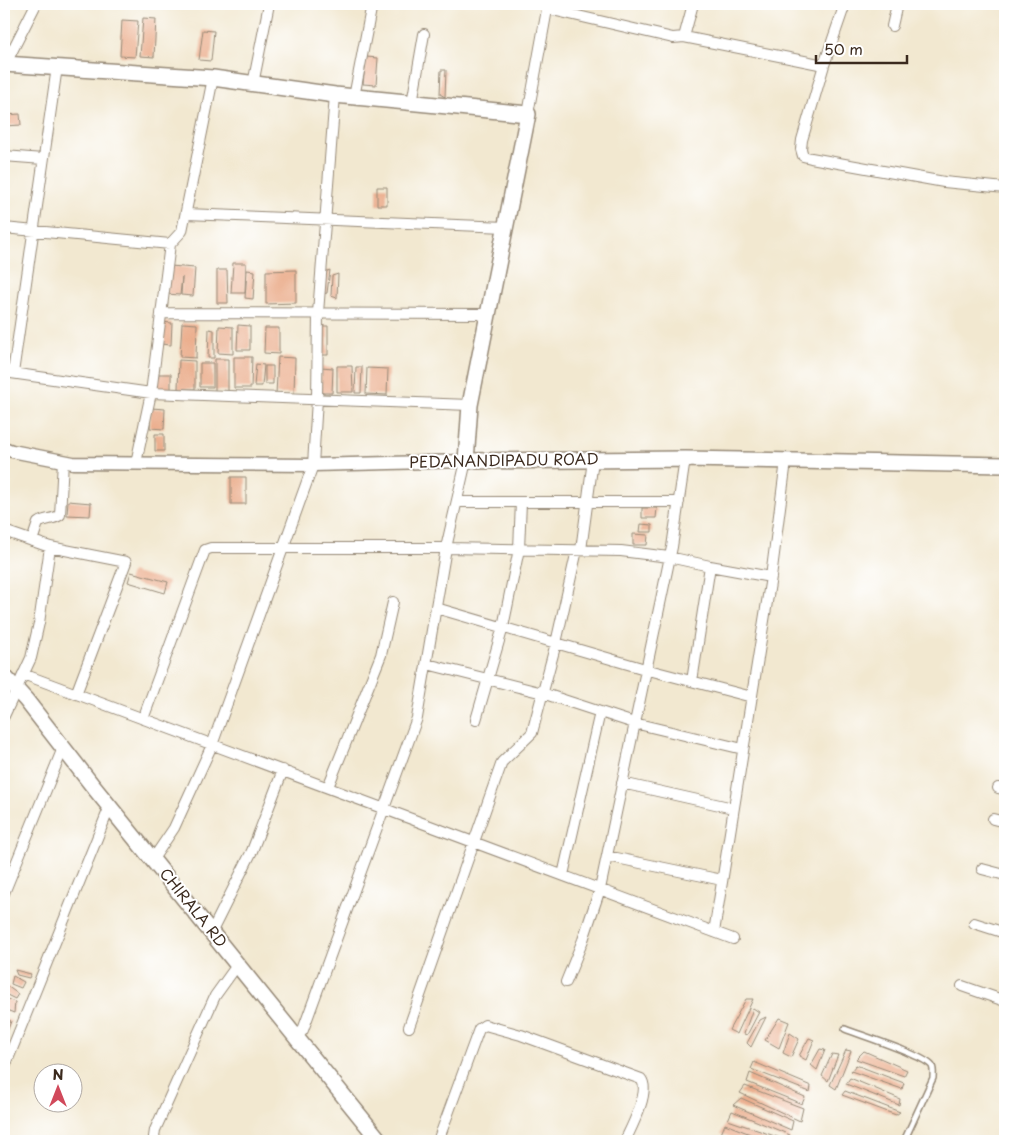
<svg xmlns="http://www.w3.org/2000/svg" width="1009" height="1145" font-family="'Playpen Sans',sans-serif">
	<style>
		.building { fill: #ebae8d }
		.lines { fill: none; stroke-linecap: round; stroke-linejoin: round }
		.service-casing { stroke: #968977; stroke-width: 8 }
		.minor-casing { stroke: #968977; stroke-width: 12 }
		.tertiary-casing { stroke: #968977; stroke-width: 15 }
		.secondary-casing { stroke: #968977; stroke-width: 18 }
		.service { stroke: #fff; stroke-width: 5 }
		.minor { stroke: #fff; stroke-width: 10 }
		.tertiary { stroke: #fff; stroke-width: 12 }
		.secondary { stroke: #fff; stroke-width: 15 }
		.labels { text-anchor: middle; stroke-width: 4; stroke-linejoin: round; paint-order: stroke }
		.street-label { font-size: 15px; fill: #3b2a1e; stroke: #fff }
	</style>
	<rect width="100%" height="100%" fill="#fff"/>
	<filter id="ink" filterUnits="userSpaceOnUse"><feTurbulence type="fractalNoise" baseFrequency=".02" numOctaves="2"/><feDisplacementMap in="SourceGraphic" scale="10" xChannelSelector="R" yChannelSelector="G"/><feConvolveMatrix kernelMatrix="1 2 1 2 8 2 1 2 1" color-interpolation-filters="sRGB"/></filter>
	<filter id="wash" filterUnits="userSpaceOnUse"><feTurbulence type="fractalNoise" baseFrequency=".0096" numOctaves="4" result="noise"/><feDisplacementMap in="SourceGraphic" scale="20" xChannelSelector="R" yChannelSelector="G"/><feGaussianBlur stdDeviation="1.12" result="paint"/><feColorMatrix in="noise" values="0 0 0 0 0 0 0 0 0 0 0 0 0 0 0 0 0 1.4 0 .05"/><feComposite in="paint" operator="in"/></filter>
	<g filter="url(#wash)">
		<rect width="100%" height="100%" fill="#f2e8d0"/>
		<g id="blocks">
			<path class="building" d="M143,18L156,19L154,57L140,56Z
				M122,20L138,21L135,57L120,56Z
				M203,30L214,31L211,61L199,60Z
				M366,57L378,58L376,85L363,84Z
				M441,70H446L445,97L440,94Z
				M20,114L21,125L4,126V115Z
				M377,187H387V205H377Z
				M233,263H246L245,293H231Z
				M170,266L195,268L193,296L181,295L182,277L180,295L167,294Z
				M217,270H227L228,303H217Z
				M247,270L255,271L253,299L245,298Z
				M296,270V303L266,304V271Z
				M330,270L327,293L323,294L325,272Z
				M338,274L337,298L331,296L332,276Z
				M161,322L172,323L171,345L160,344Z
				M182,323L197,324L196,358L180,357Z
				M238,325L250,326V350H237Z
				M219,326L233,327V354L218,353Z
				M320,326H328V355H320Z
				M265,328H279V354L264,353Z
				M209,329L214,330V358H208Z
				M234,357H252L251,388H234Z
				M278,357L295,358L294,394H276Z
				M215,359H228V391H215Z
				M179,360L195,361V389H178Z
				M200,363H213V387H200Z
				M256,364L264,365L262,386H254Z
				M265,366H273V384H265Z
				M337,366H352L353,392H337Z
				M321,367L333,368L332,393H320Z
				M356,367H362L361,393H355Z
				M367,368L388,369L387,395L366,394Z
				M156,374H171V389L155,388Z
				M151,408L165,409L164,429L150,428Z
				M155,434H164V451H155Z
				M231,477H246V504H231Z
				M68,501L91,503L90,516L67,515Z
				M642,508H657L656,518H642Z
				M641,524L652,525V532H640Z
				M633,534L648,535L647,545H633Z
				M131,572L168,582L165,593L128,582Z
				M15,970L31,974L29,978L17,975Z
				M13,976L24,982L21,988L11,984Z
				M7,986L18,994L15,999L5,994Z
				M4,998L15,1002L14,1013L4,1009Z
				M746,999H753L737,1034L729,1030Z
				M753,1008L759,1012L747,1035L744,1034Z
				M766,1017L751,1047L747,1043L760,1020Z
				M779,1018L789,1022L779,1048L765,1040Z
				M5,1019L11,1021L5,1037L4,1035Z
				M790,1033L799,1039L791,1057L783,1053Z
				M809,1038L814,1040L806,1060L799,1056Z
				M820,1049L825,1050L817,1070L811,1065Z
				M846,1050L851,1051L836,1089L830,1085Z
				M864,1051L907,1070L904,1076L856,1059Z
				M832,1054L838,1055L828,1081L822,1076Z
				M754,1062L811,1086L810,1092L751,1069Z
				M856,1065L904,1083L902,1089L851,1071Z
				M750,1073L805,1097L802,1104L747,1082Z
				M850,1078L900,1099L899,1105L846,1084Z
				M745,1086L803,1108L800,1121L740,1093Z
				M845,1091L900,1112L896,1115L842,1095Z
				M741,1098L793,1121L791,1130L733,1105Z
				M732,1111L790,1135L789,1141L728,1120Z
				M725,1124L768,1141H744L721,1134Z"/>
		</g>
	</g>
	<g filter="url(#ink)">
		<use href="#blocks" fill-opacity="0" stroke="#968977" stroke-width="1"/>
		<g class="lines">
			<g class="service-casing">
				<path id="service" d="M845,1029C860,1035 924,1055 932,1066C934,1070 933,1074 933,1078L904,1141"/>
			</g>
			<g class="minor-casing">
				<path id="minor" d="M548,9L673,38L684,37L824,65L802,140L801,149L803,156L811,158L944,182L1005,188
					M892,26L897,4
					M684,37L693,4
					M5,65L36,4
					M824,65L845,4
					M253,84L269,4
					M354,97L372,4
					M412,103L424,34
					M528,114L548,4
					M4,156L43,159
					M186,214L506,227
					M4,228L170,244
					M161,313L488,314
					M4,372L151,393L470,405
					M13,373L57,67
					M136,463L151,393L170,244L182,231L213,78
					M457,502H679
					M4,531L50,547L126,562L76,694
					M32,541L38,523C45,518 53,520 60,515L63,461
					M581,550L593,460
					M436,608L645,669L752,697
					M427,664L539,692L634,723L743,749
					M23,674L733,939
					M692,681L710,566
					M4,716L31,658L39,623L50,547
					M143,719L205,550L211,548H446L621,551L669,557L710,566L771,577
					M476,720L503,627L519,549L521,502
					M622,783L733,808
					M328,787L381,655L393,602
					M998,788L1005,789
					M993,819L1005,822
					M607,856L722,880
					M153,859L174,828L212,745L313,465L317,399L318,313L335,95
					M982,869L1005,875
					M563,875L600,712
					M4,893L63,748
					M974,923L1005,933
					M212,931L252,851L283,770
					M714,932L771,577L786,461
					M566,982L583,940L600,889L672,547L685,459
					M962,986L1005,1001
					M409,1027L502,762L532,733L556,643L577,550
					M297,1037L303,1030L417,718L446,548L466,461
					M4,1069L110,806
					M157,1141L154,1137L155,1130L215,996L238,964
					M438,1141L479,1029L485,1025L521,1035L641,1079C651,1091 631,1128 625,1141"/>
			</g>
			<g class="tertiary-casing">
				<path id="tertiary" d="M4,448L12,451L73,463L313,465L466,461"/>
			</g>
			<g class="secondary-casing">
				<path id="secondary" d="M4,64L213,78L335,95L528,114L470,405L466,461L685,459L1005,465
					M4,676L26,700L92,785L380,1141"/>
			</g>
			<use href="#service" class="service"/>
			<use href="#minor" class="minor"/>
			<use href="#tertiary" class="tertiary"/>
			<use href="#secondary" class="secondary"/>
		</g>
	</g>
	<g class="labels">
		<g class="street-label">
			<text transform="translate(504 461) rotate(-1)" y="5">PEDANANDIPADU ROAD</text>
			<text transform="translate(193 908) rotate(51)" y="5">CHIRALA RD</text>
		</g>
	</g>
	<rect width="1009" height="1145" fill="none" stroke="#fff" stroke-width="20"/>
	<g transform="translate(58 1088)"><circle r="24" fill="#ffffff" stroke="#b1aaa5"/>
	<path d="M0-4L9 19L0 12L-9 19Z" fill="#d1495b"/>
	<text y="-8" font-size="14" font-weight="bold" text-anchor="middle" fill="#3b2a1e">N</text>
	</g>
	<path d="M816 55v8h91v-8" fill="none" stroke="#3b2a1e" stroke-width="2.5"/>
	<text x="824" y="55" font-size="15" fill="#3b2a1e" stroke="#ffffff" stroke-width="4" paint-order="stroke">50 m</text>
</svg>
